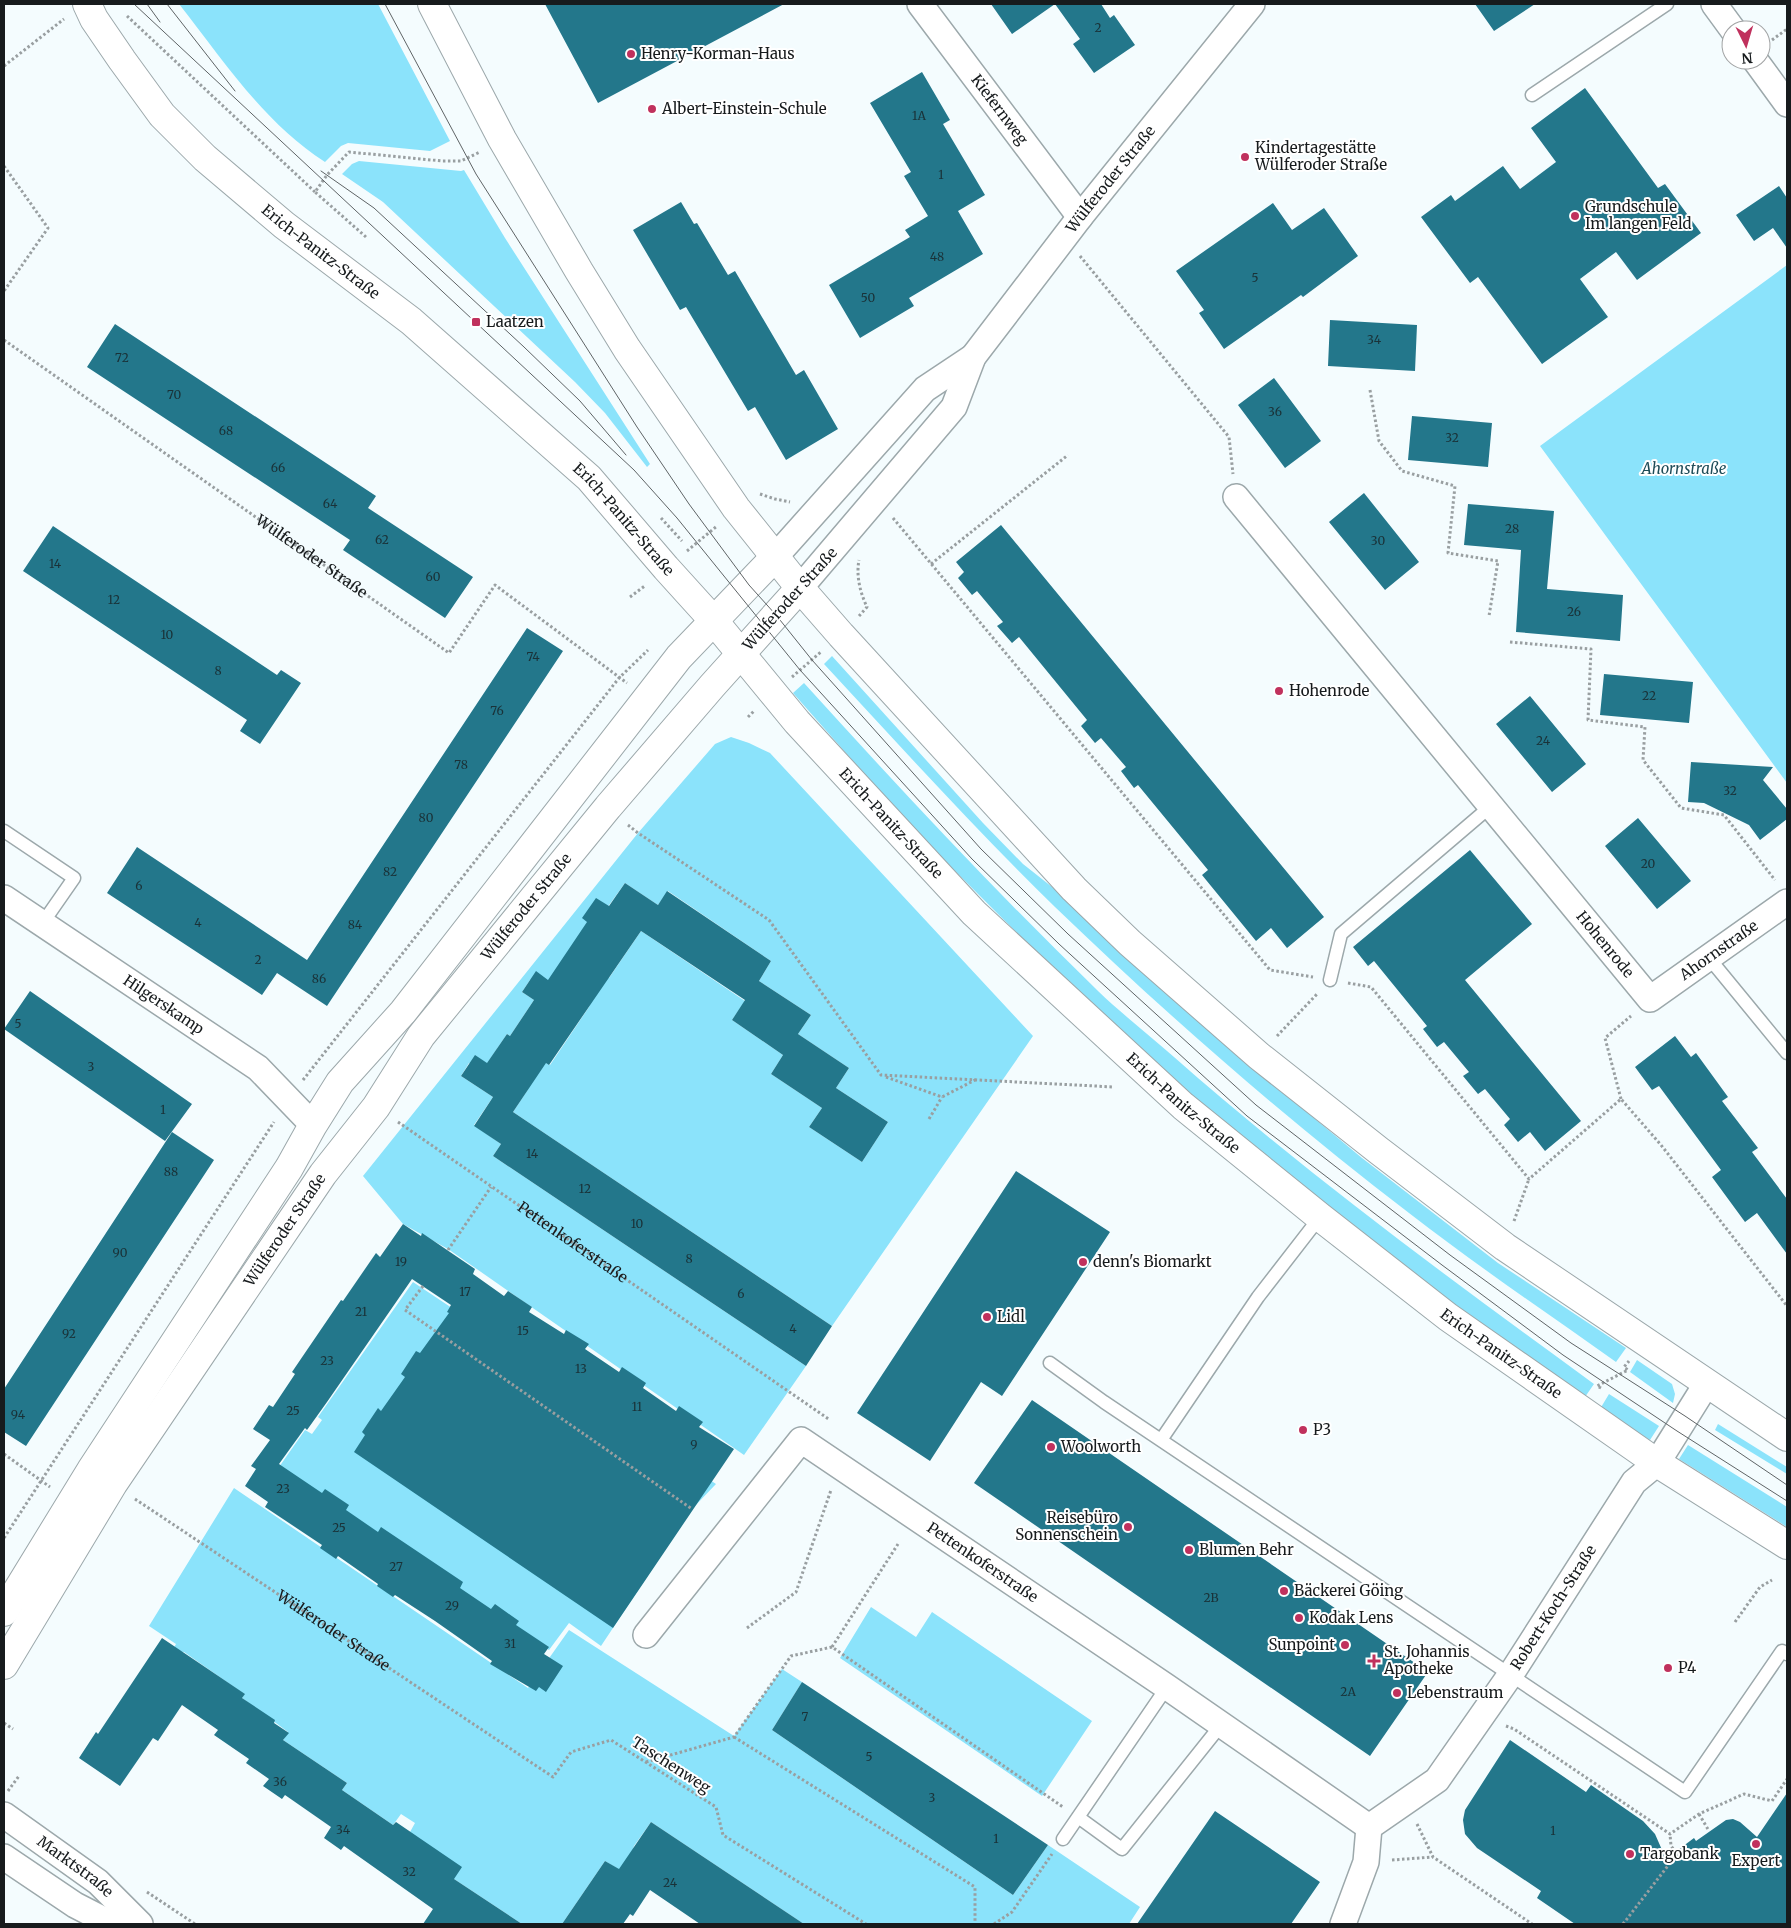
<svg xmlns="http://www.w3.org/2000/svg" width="1791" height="1928" font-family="Merriweather,serif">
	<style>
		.green { fill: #8be3fb }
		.building { fill: #23778b }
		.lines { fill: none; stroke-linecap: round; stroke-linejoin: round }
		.service-casing { stroke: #9ca8ab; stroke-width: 15 }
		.minor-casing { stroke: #9ca8ab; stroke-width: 28 }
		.tertiary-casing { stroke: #9ca8ab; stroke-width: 30 }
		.secondary-casing { stroke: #9ca8ab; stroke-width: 30 }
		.path { stroke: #999fa1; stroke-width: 3; stroke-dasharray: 2.5 2.5; stroke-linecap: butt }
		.service { stroke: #fff; stroke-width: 12 }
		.minor { stroke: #fff; stroke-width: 25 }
		.tertiary { stroke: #fff; stroke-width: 28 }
		.secondary { stroke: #fff; stroke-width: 28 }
		.tram { stroke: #5f6466; stroke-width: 1 }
		.poi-dot { fill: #c0315d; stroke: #fff; stroke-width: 2 }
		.labels { text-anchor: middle; stroke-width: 4; stroke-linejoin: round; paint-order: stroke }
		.number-label { font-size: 12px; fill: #1a3238 }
		.poi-label { font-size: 15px; fill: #171b1d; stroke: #fff; text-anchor: start }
		.street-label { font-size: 15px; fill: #171b1d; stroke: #fff }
		.park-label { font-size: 15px; font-style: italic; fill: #1e4c58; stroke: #fff }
	</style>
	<rect width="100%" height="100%" fill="#f4fcfe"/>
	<path class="green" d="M179,4H378L450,141L430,151L348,143L341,146L325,162C263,122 224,61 179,4Z
		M359,161L461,171L464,170L505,238L650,464L647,467L605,413L575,382L383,202L342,174L352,164Z
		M1787,265V783L1540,446Z
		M832,656L983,823L1023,864L1066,898L1273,1084L1362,1158L1498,1263L1626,1348L1616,1362C1547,1313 1476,1265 1409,1213C1285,1118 1167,1015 1055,907C975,829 900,746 824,664Z
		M804,683C899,788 996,892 1098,991C1122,1014 1149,1035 1174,1057C1308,1175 1450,1279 1594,1384L1585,1397L1412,1274L1208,1111L1092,1007L1003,919L911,827L793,693Z
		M731,737L749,743L770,753L1033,1036L832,1326L513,1112L527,1091L541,1060L550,1065L589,1007L603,974L609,978L641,931L745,1001L732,1020L783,1055L771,1074L822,1108L809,1127L862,1162L888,1122L836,1088L849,1068L798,1034L811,1015L759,981L771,961L668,891L658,905L625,883L594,926L543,988L530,980L522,992L534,1000L510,1036L507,1034L482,1071L469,1063L461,1076L493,1097L474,1125L501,1144L493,1156L806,1366L744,1455L448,1249L403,1224L363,1176L638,833L715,744Z
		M413,1282L716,1484L692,1509L601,1646L569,1623L549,1650L279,1467L305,1430L312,1434L322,1420L318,1417Z
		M1637,1360L1672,1384L1675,1394L1673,1403L1630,1372Z
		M1609,1394L1659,1426L1650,1440L1600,1409Z
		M1718,1424L1787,1467V1474L1715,1430Z
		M1688,1445L1787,1507V1527L1679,1459Z
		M234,1488L528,1688L569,1630L734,1736L782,1669L802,1682L772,1730L1013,1895L1048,1845L1140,1907L1129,1924H804L651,1822L634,1846L626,1874L605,1861L562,1924H522L454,1879L410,1832L415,1823L401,1814L393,1825L342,1790L347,1783L283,1740L288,1732L242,1698L244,1694L184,1652L172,1651L176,1644L149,1626Z
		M871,1607L916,1637L932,1612L1092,1721L1042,1796L840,1658Z"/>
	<path class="building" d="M545,4H784L598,103Z
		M991,4H1055L1012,34Z
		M1055,4H1101L1110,18L1114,15L1135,45L1094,73L1073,44L1080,39Z
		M1475,4H1535L1494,31Z
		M922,72L950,120L943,124L985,195L958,211L983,254L909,298L914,306L860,338L829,285L910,237L905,230L928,216L904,176L911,172L870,103Z
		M1585,88L1658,188L1665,184L1701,233L1637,280L1616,252L1580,279L1608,317L1542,364L1478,277L1470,283L1421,217L1451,195L1455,201L1503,166L1520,189L1556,162L1531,128Z
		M1779,186L1787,198V248L1773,228L1754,241L1736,215Z
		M681,202L694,224L697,223L728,275L735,271L796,375L804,370L838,429L786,460L755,407L748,411L686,307L680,310L633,230Z
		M1273,203L1292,230L1324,208L1358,256L1303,297L1301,295L1224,349L1199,313L1204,310L1176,271Z
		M1330,320L1417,325L1415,371L1328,366Z
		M115,324L376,496L368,508L473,577L445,618L343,550L350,540L87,367Z
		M1274,378L1321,441L1285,468L1238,405Z
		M1412,416L1492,423L1488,467L1408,460Z
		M1364,493L1419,562L1385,590L1329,522Z
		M1468,504L1554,511L1547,589L1623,595L1620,641L1516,632L1521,550L1464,545Z
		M1001,525L1324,917L1287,948L1271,928L1256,941L1202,875L1208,870L1138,785L1134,788L1121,771L1126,767L1101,738L1095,743L1081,726L1087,720L1019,637L1012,643L997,626L1003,622L977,591L972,595L958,578L964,572L956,562Z
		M53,526L277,675L281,670L301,683L260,744L240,731L247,720L23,571Z
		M527,628L563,651L327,1006L277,973L262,995L107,893L137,847L307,960Z
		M1604,674L1693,682L1689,723L1600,715Z
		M1530,696L1586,764L1552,792L1496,724Z
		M1691,762L1773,767L1763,780L1787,809V819L1760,840L1749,825L1704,803L1688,802Z
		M1638,818L1691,881L1657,909L1605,846Z
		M1470,850L1532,924L1465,980L1581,1121L1545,1151L1530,1132L1518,1142L1504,1125L1510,1119L1485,1089L1478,1094L1463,1076L1469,1072L1444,1042L1437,1047L1423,1029L1427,1026L1374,961L1368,966L1353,947Z
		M625,883L658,905L667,891L771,961L759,981L811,1015L798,1034L849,1068L836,1088L888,1122L862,1162L809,1127L822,1108L771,1074L783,1055L732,1020L745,1000L641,931L549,1065L546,1063L513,1112L832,1326L806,1366L493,1156L501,1144L474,1126L493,1097L461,1076L475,1055L487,1063L507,1034L510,1036L534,1000L522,992L536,971L548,980L587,922L582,918L596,898L609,906Z
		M30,991L192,1104L165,1141L4,1029Z
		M1675,1036L1691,1057L1696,1053L1728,1097L1722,1101L1758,1148L1752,1152L1787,1199V1254L1757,1213L1745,1222L1712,1177L1721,1170L1659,1086L1652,1090L1635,1067Z
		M172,1132L214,1160L26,1446L4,1432V1389Z
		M1016,1171L1110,1232L1002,1396L981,1382L930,1461L857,1413Z
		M403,1224L421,1236L422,1233L475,1269L473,1274L504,1296L508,1291L532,1307L529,1312L564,1334L566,1330L589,1344L585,1349L619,1372L622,1367L646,1383L643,1388L676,1411L679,1406L703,1422L699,1427L734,1449L613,1628L354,1452L365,1435L362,1432L378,1408L381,1411L405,1377L401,1374L416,1351L420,1353L449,1313L447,1312L451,1305L412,1279L327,1402L307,1430L305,1428L279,1464L322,1493L325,1489L349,1505L346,1510L378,1532L381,1527L463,1582L460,1588L491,1609L495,1604L519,1621L516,1625L549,1647L544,1654L563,1666L546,1692L539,1687L536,1691L490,1664L492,1661L435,1621L395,1595L393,1597L377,1586L378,1584L338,1556L336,1559L320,1548L322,1545L265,1507L268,1502L245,1486L256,1469L251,1466L270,1440L253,1429L269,1405L273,1407L295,1374L292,1372L341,1300L343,1301L376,1253L380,1257Z
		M1032,1400L1428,1672L1370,1756L974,1483Z
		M162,1638L245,1694L242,1698L275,1720L274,1723L289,1733L283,1740L347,1783L342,1790L393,1825L396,1822L462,1867L454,1879L522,1924H423L433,1909L344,1846L341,1850L324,1838L331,1827L285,1795L282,1799L263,1786L269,1779L246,1763L249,1759L214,1735L218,1730L182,1705L158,1741L153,1738L120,1786L79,1758L96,1732L98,1734Z
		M802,1682L1048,1845L1013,1895L772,1730Z
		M1510,1740L1586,1792L1591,1785L1643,1821L1655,1834L1666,1859L1694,1838L1696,1841L1726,1820L1733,1819L1740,1822L1757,1837L1787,1793V1924H1575L1537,1898L1541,1891L1477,1848L1465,1834L1463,1820L1465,1810Z
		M1215,1811L1320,1882L1291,1924H1137Z
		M651,1822L804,1924H700L650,1890L633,1916L630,1914L623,1924H562L605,1861L619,1869Z"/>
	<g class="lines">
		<g class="service-casing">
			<path id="service" d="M1532,95L1667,4
				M4,831L74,878L42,924
				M1709,958L1787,1053
				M1330,980L1341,934L1491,806
				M1050,1363L1104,1402L1685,1792L1782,1651L1787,1654
				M1161,1440L1258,1297L1320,1217
				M1078,1817L1122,1849L1221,1725
				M1063,1839L1167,1687"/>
		</g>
		<g class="minor-casing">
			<g id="minor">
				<path id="s4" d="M920,4L1080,217"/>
				<path d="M1714,4L1733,30"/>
				<path d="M1755,60L1787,104"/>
				<path id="s5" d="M1236,497L1650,999L1787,902"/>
				<path d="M775,557L925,389L973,357"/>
				<path id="s6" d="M800,588L954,407L973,357L1080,217L1252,4"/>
				<path id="s7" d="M4,898L258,1068L313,1125"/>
				<path id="s8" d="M646,1635L801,1440L1167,1687L1369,1827"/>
				<path id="s9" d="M4,1815L98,1882L140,1924"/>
				<path d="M4,1857L75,1905L112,1924"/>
				<path id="s10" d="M1343,1924L1366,1862L1369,1827L1437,1780L1511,1674L1634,1482L1657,1463L1707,1383"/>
			</g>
		</g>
		<g class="tertiary-casing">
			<g id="tertiary">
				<path d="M4,1612L91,1470L289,1168L313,1125L340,1082L403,1012L679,657L775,557"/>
				<path id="s11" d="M4,1665L113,1484L323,1174L376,1107L421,1036L608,807L712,686L800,588"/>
			</g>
		</g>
		<g class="secondary-casing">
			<g id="secondary">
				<path id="s12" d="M87,4L94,19L122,60L162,115L205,158L284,225L411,321L589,478L666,568L714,621L797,722L974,913L1183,1106L1320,1217L1448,1317L1657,1463L1787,1545"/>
				<path d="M432,4L502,139L579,271L627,349L736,508L800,588L841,635L1074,889L1130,943L1259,1056L1378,1150L1505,1247L1787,1437"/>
			</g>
		</g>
		<g class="path">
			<path d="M127,16L315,192"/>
			<path d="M1772,40L1787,29"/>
			<path d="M4,66L64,19"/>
			<path d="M4,166L48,228L4,291"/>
			<path d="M366,237L315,192L327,175L349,152L442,161H461L480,152"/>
			<path d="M1080,256L1229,437L1233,474"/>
			<path id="s1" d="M4,340L449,653L495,585L627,683"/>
			<path d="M1370,390L1379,441L1402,471L1455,486L1448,553L1498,561L1489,616"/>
			<path d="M760,494L775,499L790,502"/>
			<path d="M661,518L682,541"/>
			<path d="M893,518L1270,970L1313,977"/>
			<path d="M687,551L717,526"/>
			<path d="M931,564L1068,455"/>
			<path d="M630,597L646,585"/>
			<path d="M859,616L867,607C860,592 856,576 859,560"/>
			<path d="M1510,642L1591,649L1588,720L1645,727L1643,760L1681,808L1724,815L1775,880"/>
			<path d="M792,677L822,651"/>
			<path d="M748,717L754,711"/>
			<path d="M628,825L638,833L769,920L881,1075L1114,1087"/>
			<path d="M1348,983L1371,987L1529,1179L1621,1099L1661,1145L1787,1306"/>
			<path d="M1277,1036L1318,993"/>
			<path d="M886,1077L942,1097L977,1079"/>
			<path d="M303,1080L619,678L648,650"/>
			<path d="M1621,1099L1605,1038L1631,1016"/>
			<path d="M929,1119L942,1097"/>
			<path id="s2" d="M398,1122L830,1420"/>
			<path d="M1514,1221L1529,1179"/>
			<path d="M448,1250L491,1187"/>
			<path d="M423,1286L405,1310L692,1509"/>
			<path d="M1601,1388L1597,1386L1628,1370L1624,1367L1629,1361"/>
			<path d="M4,1454L50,1487"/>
			<path id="s3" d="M135,1499L553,1777L571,1752L611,1740L716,1807L723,1835L866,1924"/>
			<path d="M4,1538L274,1122"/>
			<path d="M1735,1622L1760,1587L1772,1580"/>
			<path d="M747,1628L796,1592L831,1490"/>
			<path d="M832,1647L898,1544"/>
			<path d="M4,1723L13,1729"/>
			<path d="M1506,1726L1514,1729L1670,1834L1699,1814L1744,1794L1772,1801L1787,1779"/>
			<path d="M734,1737L975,1887V1924"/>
			<path d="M646,1762L734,1737L791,1656L832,1647L1063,1807"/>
			<path d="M8,1791L19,1776"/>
			<path d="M1699,1814L1709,1831"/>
			<path d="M1417,1824L1433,1857L1532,1924"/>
			<path d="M1677,1854L1685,1848"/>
			<path d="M1392,1860L1433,1857"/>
			<path d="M147,1892L195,1924"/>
			<path d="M994,1924L1012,1912L1052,1854"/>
			<path d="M1623,1924L1677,1854L1671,1846L1670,1834"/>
		</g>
		<use href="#service" class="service"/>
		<use href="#minor" class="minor"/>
		<use href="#tertiary" class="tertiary"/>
		<use href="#secondary" class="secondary"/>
		<path class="tram" d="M134,4L634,470L677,518L800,670L972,859L1059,944L1247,1116L1442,1265L1563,1355L1677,1431L1787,1501
			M147,4L160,22
			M167,4L235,91
			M385,4L476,174L637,427L689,504L749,585L776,615L812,660L981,849L1068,934L1256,1105L1450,1255L1571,1343L1685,1416L1787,1485
			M321,171L374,208L524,347L580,401L626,455"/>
	</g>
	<g class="poi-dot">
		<circle cx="631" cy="54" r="5"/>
		<circle cx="652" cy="109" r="5"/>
		<circle cx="1245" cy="157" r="5"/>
		<circle cx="1575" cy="216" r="5"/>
		<rect x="471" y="317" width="10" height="10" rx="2.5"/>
		<circle cx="1279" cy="691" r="5"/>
		<circle cx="1083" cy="1262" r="5"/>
		<circle cx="987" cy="1317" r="5"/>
		<circle cx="1303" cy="1430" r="5"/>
		<circle cx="1051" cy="1447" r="5"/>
		<circle cx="1128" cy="1527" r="5"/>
		<circle cx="1189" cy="1550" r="5"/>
		<circle cx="1284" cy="1591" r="5"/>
		<circle cx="1299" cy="1618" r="5"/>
		<circle cx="1345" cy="1645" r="5"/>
		<path d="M1371.5 1653.5h5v5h5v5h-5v5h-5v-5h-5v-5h5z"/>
		<circle cx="1668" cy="1668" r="5"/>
		<circle cx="1397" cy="1693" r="5"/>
		<circle cx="1756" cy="1844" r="5"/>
		<circle cx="1630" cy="1854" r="5"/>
	</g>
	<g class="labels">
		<g class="number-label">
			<text x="1098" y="32">2</text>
			<text x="919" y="120">1A</text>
			<text x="941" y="179">1</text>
			<text x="937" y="261">48</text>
			<text x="1255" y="282">5</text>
			<text x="868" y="302">50</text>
			<text x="1374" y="344">34</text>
			<text x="122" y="362">72</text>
			<text x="174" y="399">70</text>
			<text x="1275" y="416">36</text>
			<text x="226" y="435">68</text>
			<text x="1452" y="442">32</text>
			<text x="278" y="472">66</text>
			<text x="330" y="508">64</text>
			<text x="1512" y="533">28</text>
			<text x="382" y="544">62</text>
			<text x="1378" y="545">30</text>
			<text x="55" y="568">14</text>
			<text x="433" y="581">60</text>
			<text x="114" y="604">12</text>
			<text x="1574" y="616">26</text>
			<text x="167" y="639">10</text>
			<text x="533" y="661">74</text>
			<text x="218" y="675">8</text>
			<text x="1649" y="700">22</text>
			<text x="497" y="715">76</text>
			<text x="1543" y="745">24</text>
			<text x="461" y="769">78</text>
			<text x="1730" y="795">32</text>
			<text x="426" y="822">80</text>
			<text x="1648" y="868">20</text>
			<text x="390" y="876">82</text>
			<text x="139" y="890">6</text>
			<text x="198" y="927">4</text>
			<text x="355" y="929">84</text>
			<text x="258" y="964">2</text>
			<text x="319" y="983">86</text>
			<text x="18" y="1028">5</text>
			<text x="91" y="1071">3</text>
			<text x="163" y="1114">1</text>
			<text x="532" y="1158">14</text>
			<text x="171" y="1176">88</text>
			<text x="585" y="1193">12</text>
			<text x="637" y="1228">10</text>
			<text x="120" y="1257">90</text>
			<text x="689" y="1263">8</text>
			<text x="401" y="1266">19</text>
			<text x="465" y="1296">17</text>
			<text x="741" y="1298">6</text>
			<text x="361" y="1316">21</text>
			<text x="793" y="1333">4</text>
			<text x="523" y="1335">15</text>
			<text x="69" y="1338">92</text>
			<text x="327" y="1365">23</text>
			<text x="581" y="1373">13</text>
			<text x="637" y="1411">11</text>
			<text x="293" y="1415">25</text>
			<text x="18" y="1419">94</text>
			<text x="694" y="1449">9</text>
			<text x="283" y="1493">23</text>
			<text x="339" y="1532">25</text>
			<text x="396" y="1571">27</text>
			<text x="1211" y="1602">2B</text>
			<text x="452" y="1610">29</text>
			<text x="510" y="1648">31</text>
			<text x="1348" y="1696">2A</text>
			<text x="805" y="1721">7</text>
			<text x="869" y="1761">5</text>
			<text x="280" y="1786">36</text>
			<text x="932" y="1802">3</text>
			<text x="343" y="1834">34</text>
			<text x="1553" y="1835">1</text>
			<text x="996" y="1843">1</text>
			<text x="409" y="1876">32</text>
			<text x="670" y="1887">24</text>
		</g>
		<g class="poi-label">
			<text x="641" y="59">Henry-Korman-Haus</text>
			<text x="662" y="114">Albert-Einstein-Schule</text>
			<text x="1255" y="153">Kindertagestätte<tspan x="1255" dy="17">Wülferoder Straße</tspan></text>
			<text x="1585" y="212">Grundschule<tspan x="1585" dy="17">Im langen Feld</tspan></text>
			<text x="486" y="327">Laatzen</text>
			<text x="1289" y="696">Hohenrode</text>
			<text x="1093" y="1267">denn's Biomarkt</text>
			<text x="997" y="1322">Lidl</text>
			<text x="1313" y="1435">P3</text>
			<text x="1061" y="1452">Woolworth</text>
			<text x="1118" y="1523" text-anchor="end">Reisebüro<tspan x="1118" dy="17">Sonnenschein</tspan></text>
			<text x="1199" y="1555">Blumen Behr</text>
			<text x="1294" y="1596">Bäckerei Göing</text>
			<text x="1309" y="1623">Kodak Lens</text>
			<text x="1335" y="1650" text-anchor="end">Sunpoint</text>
			<text x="1384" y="1657">St. Johannis<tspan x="1384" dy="17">Apotheke</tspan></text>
			<text x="1678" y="1673">P4</text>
			<text x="1407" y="1698">Lebenstraum</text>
			<text x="1640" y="1859">Targobank</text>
			<text x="1756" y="1866" text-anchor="middle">Expert</text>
		</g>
		<g class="street-label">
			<text dy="5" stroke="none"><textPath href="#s4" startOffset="132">Kiefernweg</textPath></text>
			<text dy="5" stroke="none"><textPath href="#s6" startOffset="516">Wülferoder Straße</textPath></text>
			<text dy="5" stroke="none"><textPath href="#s12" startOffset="344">Erich-Panitz-Straße</textPath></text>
			<text dy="5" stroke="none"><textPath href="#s12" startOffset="749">Erich-Panitz-Straße</textPath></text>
			<text dy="5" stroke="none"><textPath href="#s1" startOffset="376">Wülferoder Straße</textPath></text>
			<text transform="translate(790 599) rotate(-48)" y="5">Wülferoder Straße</text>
			<text dy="5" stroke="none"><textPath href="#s12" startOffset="1154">Erich-Panitz-Straße</textPath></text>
			<text dy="5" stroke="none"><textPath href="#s11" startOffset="922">Wülferoder Straße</textPath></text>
			<text dy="5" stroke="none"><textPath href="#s5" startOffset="580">Hohenrode</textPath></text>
			<text dy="5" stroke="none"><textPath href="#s5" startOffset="735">Ahornstraße</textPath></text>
			<text dy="5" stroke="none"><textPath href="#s7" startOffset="192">Hilgerskamp</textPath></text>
			<text dy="5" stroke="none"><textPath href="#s12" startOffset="1559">Erich-Panitz-Straße</textPath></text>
			<text dy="5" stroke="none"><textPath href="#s11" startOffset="518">Wülferoder Straße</textPath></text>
			<text dy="5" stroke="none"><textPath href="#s2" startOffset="212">Pettenkoferstraße</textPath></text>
			<text dy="5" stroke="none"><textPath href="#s12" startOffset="1964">Erich-Panitz-Straße</textPath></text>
			<text dy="5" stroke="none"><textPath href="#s8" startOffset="468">Pettenkoferstraße</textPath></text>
			<text dy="5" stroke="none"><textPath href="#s10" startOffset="392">Robert-Koch-Straße</textPath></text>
			<text dy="5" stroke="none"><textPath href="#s3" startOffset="238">Wülferoder Straße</textPath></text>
			<text transform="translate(671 1765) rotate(33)" y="5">Taschenweg</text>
			<text dy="5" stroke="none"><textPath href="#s9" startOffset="88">Marktstraße</textPath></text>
		</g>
		<g class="park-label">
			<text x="1684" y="474">Ahornstraße</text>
		</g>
	</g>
	<rect width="1791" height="1928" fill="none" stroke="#171b1d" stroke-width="10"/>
	<g transform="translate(1746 45) rotate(175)"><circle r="24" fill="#ffffff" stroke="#a2a4a5"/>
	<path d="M0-4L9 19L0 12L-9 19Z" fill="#c0315d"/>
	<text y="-8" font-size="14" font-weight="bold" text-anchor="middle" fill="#171b1d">N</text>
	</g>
</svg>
